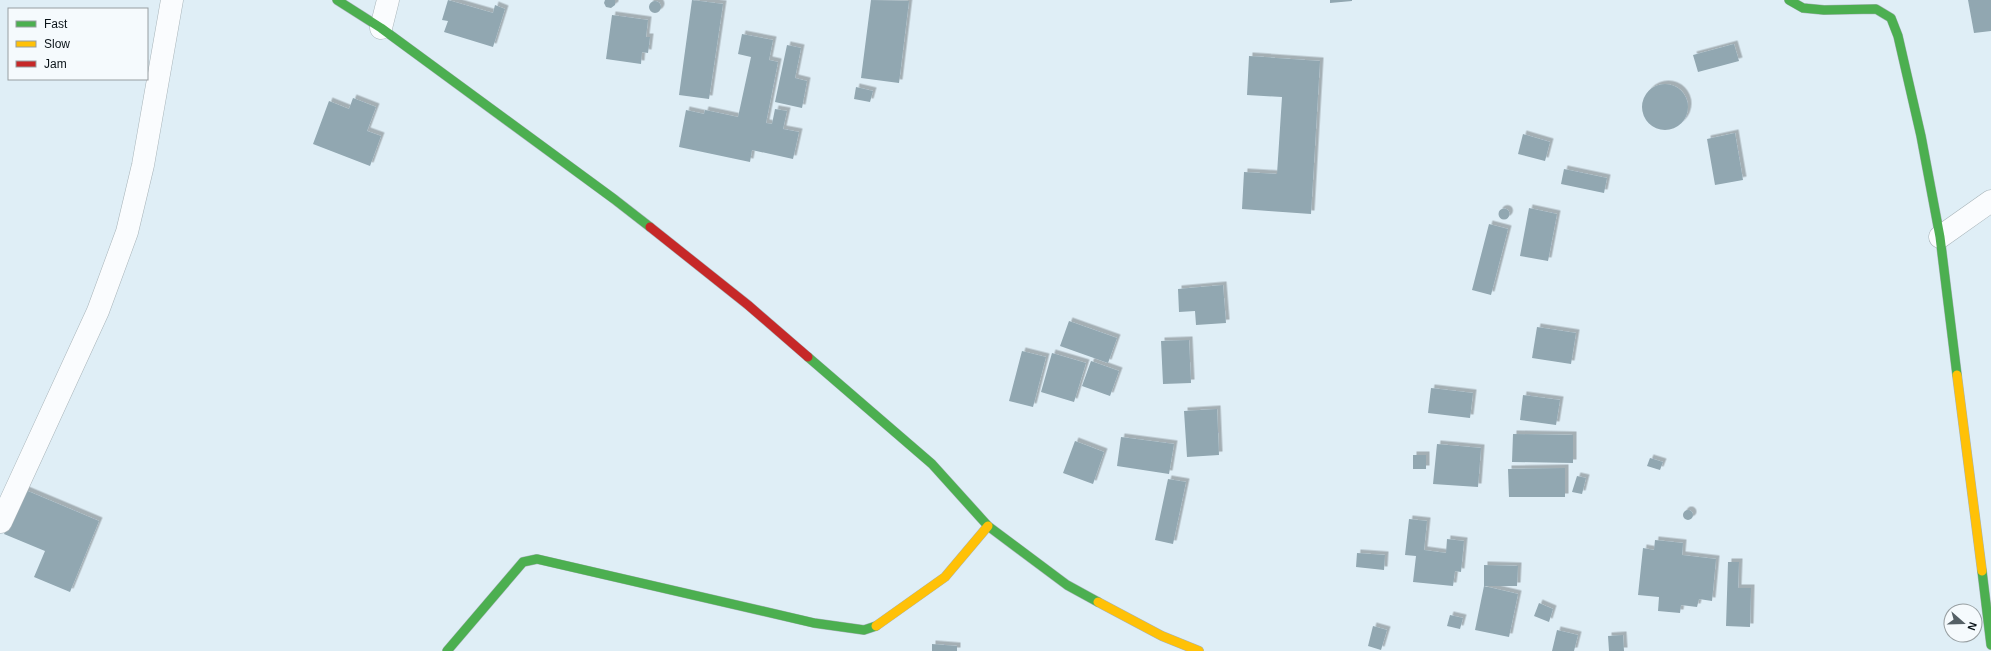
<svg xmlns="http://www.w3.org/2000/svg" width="1991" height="651" font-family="Helvetica,sans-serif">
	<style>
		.building { fill: #91a7b1; filter: url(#shadow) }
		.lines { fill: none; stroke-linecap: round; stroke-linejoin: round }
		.street-casing { stroke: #a7b3b8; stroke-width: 23 }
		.fast-casing { stroke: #a7b3b8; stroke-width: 10 }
		.slow-casing { stroke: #a7b3b8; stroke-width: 10 }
		.jam-casing { stroke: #a7b3b8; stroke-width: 10 }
		.street { stroke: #fafcfe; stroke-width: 22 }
		.fast { stroke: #4caf50; stroke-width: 9 }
		.slow { stroke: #ffc107; stroke-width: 9 }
		.jam { stroke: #c62828; stroke-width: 9 }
	</style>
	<defs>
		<filter id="shadow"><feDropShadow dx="3.5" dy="-3.5" stdDeviation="0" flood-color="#0004"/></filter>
	</defs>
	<rect width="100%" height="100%" fill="#dfeef6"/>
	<path class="building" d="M448,0L493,13L495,5L505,9L493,47L444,32L448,21L442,20Z
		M605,0H615V5L611,8L606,7L604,3Z
		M692,0L723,4L709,99L679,95Z
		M871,0L909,1L899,83L861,78Z
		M1330,0H1352V1L1330,3Z
		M1968,0H1991V31L1974,33Z
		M649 7a6 6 0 1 1 12 0a6 6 0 1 1-12 0Z
		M612,15L648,20L646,37H650L648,53L642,52L641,64L606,59Z
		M742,34L773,40L769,60L778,62L766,123L772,124L775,109L787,111L783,129L799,132L793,159L752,150L750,162L679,147L686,110L704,114L705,110L738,117L751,57L738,54Z
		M1734,44L1739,61L1698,72L1693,55Z
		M787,45L801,48L795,78L807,81L802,108L775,102Z
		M1249,56L1320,61L1311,214L1242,209L1244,172L1277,174L1282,97L1247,95Z
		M1642 107a23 23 0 1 1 46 0a23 23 0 1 1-46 0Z
		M856,87L873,91L870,102L854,99Z
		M353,98L376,107L367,131L381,136L370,166L313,144L329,101L349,109Z
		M1735,133L1743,180L1715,185L1707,139Z
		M1523,134L1550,142L1545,161L1518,154Z
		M1564,169L1607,178L1604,193L1561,184Z
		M1529,208L1557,214L1548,261L1520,256Z
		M1498.5 214a5.5 5.5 0 1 1 11 0a5.5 5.5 0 1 1-11 0Z
		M1489,224L1508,229L1491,295L1472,290Z
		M1223,285L1226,323L1196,325L1195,311L1179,312L1178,289Z
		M1069,321L1117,338L1108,363L1060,346Z
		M1537,327L1576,333L1571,364L1532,358Z
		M1189,340L1191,383L1163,384L1161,341Z
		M1022,351L1046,357L1033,407L1009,401Z
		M1052,353L1086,363L1074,402L1041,392Z
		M1091,361L1119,371L1110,396L1082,386Z
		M1431,388L1473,393L1470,418L1428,413Z
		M1523,395L1560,400L1556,425L1520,420Z
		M1217,409L1219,455L1187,457L1184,411Z
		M1513,434L1573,435V463L1512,462Z
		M1121,437L1174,444L1169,474L1117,466Z
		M1075,441L1104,452L1093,484L1063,473Z
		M1437,444L1481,448L1478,487L1433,484Z
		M1413,455H1426V469H1413Z
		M1650,458L1663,462L1660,470L1647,466Z
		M1565,468V497H1509L1508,469Z
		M1577,476L1586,478L1582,494L1572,492Z
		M1168,479L1186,482L1173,544L1155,540Z
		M23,489L99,521L70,592L34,577L45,551L4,534Z
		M1683 515a5 5 0 1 1 10 0a5 5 0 1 1-10 0Z
		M1409,519L1427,521L1424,550L1446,553L1447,539L1464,541L1461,572L1455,571L1453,586L1413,582L1416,556L1405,555Z
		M1655,540L1683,543L1682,555L1716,559L1712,601L1699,599L1697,607L1681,605L1680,613L1658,611L1659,597L1638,595L1643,548L1654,550Z
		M1357,553L1385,555L1384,570L1356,567Z
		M1728,562H1739L1738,588H1751L1750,627L1726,626Z
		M1484,565L1518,566L1517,586H1484Z
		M1484,586L1518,594L1509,637L1475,630Z
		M1539,603L1553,609L1549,622L1534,616Z
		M1450,615L1463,618L1460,629L1447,626Z
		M1373,626L1387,630L1381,650L1368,646Z
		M1557,630L1578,635L1574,651H1552Z
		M1623,635L1624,651H1609L1608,636Z
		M932,644L957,646V651H932Z"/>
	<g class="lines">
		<g class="street-casing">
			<path id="street" d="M381,28L388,0
				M1940,237L1991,201
				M1,522L98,311L127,232L143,165L172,0"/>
		</g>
		<g class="fast-casing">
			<path id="fast" d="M337,0L381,28L614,199L650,227
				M1789,0L1803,8L1824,10L1876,9L1891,18L1898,36L1921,136L1940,237L1957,375
				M808,357L932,464L988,526L1067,585L1098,602
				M1982,571L1991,645
				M447,651L523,562L537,559L814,623L864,630L876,626"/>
		</g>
		<g class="slow-casing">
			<path id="slow" d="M1957,375L1982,571
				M1098,602L1162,636L1199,651
				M876,626L945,577L988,526"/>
		</g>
		<g class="jam-casing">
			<path id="jam" d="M650,227L748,305L808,357"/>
		</g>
		<use href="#street" class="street"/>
		<use href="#fast" class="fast"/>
		<use href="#slow" class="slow"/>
		<use href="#jam" class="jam"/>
	</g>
	<rect x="8" y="8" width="140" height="72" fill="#f5fafd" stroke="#979ea1"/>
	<rect x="16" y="21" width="20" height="6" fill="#4caf50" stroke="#979ea1"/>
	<text x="44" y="28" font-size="12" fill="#0a1318">Fast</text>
	<rect x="16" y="41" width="20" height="6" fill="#ffc107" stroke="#979ea1"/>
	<text x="44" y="48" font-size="12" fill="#0a1318">Slow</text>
	<rect x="16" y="61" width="20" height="6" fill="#c62828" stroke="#979ea1"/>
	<text x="44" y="68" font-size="12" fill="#0a1318">Jam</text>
	<g transform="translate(1963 623) rotate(110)"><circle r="19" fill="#f5fafd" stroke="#979ea1"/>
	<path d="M0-3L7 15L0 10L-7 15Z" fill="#556066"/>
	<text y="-6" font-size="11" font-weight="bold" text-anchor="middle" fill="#0a1318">N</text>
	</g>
</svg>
